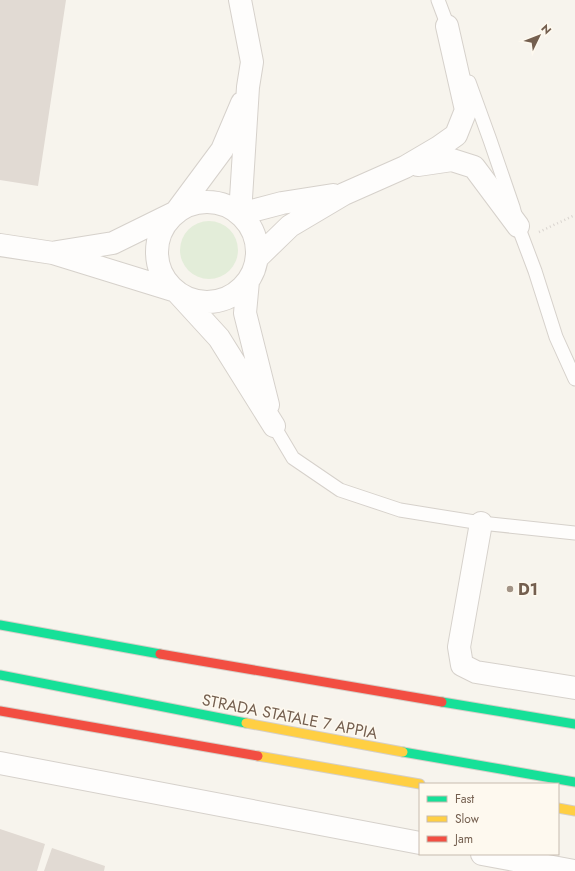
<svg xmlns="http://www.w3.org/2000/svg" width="575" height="871" font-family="Jost,sans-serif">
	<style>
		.green { fill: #e3edd9 }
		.building { fill: #e1dad3 }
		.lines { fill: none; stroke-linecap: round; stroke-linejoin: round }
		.lane-casing { stroke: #d6d1cb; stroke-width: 15 }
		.street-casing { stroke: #d6d1cb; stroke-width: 24 }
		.fast-casing { stroke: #d5cfc8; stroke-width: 11 }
		.slow-casing { stroke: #d5cfc8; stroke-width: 11 }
		.jam-casing { stroke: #d5cfc8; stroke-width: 11 }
		.path { stroke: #d9d4cf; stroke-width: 2.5; stroke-dasharray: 1 3; stroke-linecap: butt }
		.lane { stroke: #fefdfc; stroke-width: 13 }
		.street { stroke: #fefdfc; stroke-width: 22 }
		.fast { stroke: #16e098; stroke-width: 9 }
		.slow { stroke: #ffcf43; stroke-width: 9 }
		.jam { stroke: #f24e42; stroke-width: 9 }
		.poi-dot { fill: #a29386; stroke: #fef9ef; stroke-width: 1.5 }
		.labels { text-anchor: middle; stroke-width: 3; stroke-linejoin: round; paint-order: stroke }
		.poi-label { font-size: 16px; font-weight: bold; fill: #745f4f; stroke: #fef9ef; text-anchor: start }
		.street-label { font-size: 16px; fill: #745f4f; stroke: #fef9ef }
	</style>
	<rect width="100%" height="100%" fill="#f7f4ed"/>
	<path class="green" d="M180 250a29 29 0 1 1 58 0a29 29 0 1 1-58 0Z"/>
	<path class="building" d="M0,0H66L38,186L0,180Z
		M0,829L45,844L37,871H0Z
		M52,848L105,866L104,871H44Z"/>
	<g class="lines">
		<g class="lane-casing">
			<path id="lane" d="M438,0L450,32
				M469,82L490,140L513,207L518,226L535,271L556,337L575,379
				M274,426L293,458L340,490L400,510L481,523L575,533"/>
		</g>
		<g class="street-casing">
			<path id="street" d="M240,0L252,62L248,87L240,214L282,203L333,195
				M418,165L452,160L474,167L518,226
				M157 252a50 50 0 1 1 100 0a50 50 0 1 1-100 0Z
				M0,245L53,253L176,291L219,338L274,426
				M57,252L113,243L176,212L222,150L242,103
				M257,258L290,226L344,194L405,167L439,147L456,135L466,110L447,26
				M248,281L245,313L268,405
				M481,523L459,647L462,665L476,672L575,688
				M0,763L420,843
				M482,854L574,871"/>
		</g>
		<g class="fast-casing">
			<path id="fast" d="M0,625L160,654
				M0,675L246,723
				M442,702L575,724
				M403,752L575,782"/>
		</g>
		<g class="slow-casing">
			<path id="slow" d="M246,723L403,752
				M258,756L420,784
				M558,808L575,811"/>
		</g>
		<g class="jam-casing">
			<path id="jam" d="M160,654L442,702
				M0,711L258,756"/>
		</g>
		<path class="path" d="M539,232L575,215"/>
		<use href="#lane" class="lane"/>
		<use href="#street" class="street"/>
		<use href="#fast" class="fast"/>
		<use href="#slow" class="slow"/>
		<use href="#jam" class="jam"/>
	</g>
	<circle class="poi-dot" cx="510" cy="589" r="4"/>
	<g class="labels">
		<g class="poi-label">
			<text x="518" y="595">D1</text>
		</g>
		<g class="street-label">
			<text transform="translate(290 716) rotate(11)" y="6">STRADA STATALE 7 APPIA</text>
		</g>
	</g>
	<rect x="419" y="783" width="140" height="72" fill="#fef9ef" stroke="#c7bbaf"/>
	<rect x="427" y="796" width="20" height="6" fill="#16e098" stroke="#c7bbaf"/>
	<text x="455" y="803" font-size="12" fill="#745f4f">Fast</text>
	<rect x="427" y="816" width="20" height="6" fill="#ffcf43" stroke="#c7bbaf"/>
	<text x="455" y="823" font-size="12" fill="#745f4f">Slow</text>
	<rect x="427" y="836" width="20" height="6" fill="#f24e42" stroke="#c7bbaf"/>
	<text x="455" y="843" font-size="12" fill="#745f4f">Jam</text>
	<g transform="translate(539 36) rotate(47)" stroke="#fef9ef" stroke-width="3" paint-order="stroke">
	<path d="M0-3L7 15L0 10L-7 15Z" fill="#745f4f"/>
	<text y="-6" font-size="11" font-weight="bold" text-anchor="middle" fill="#745f4f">N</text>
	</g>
</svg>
